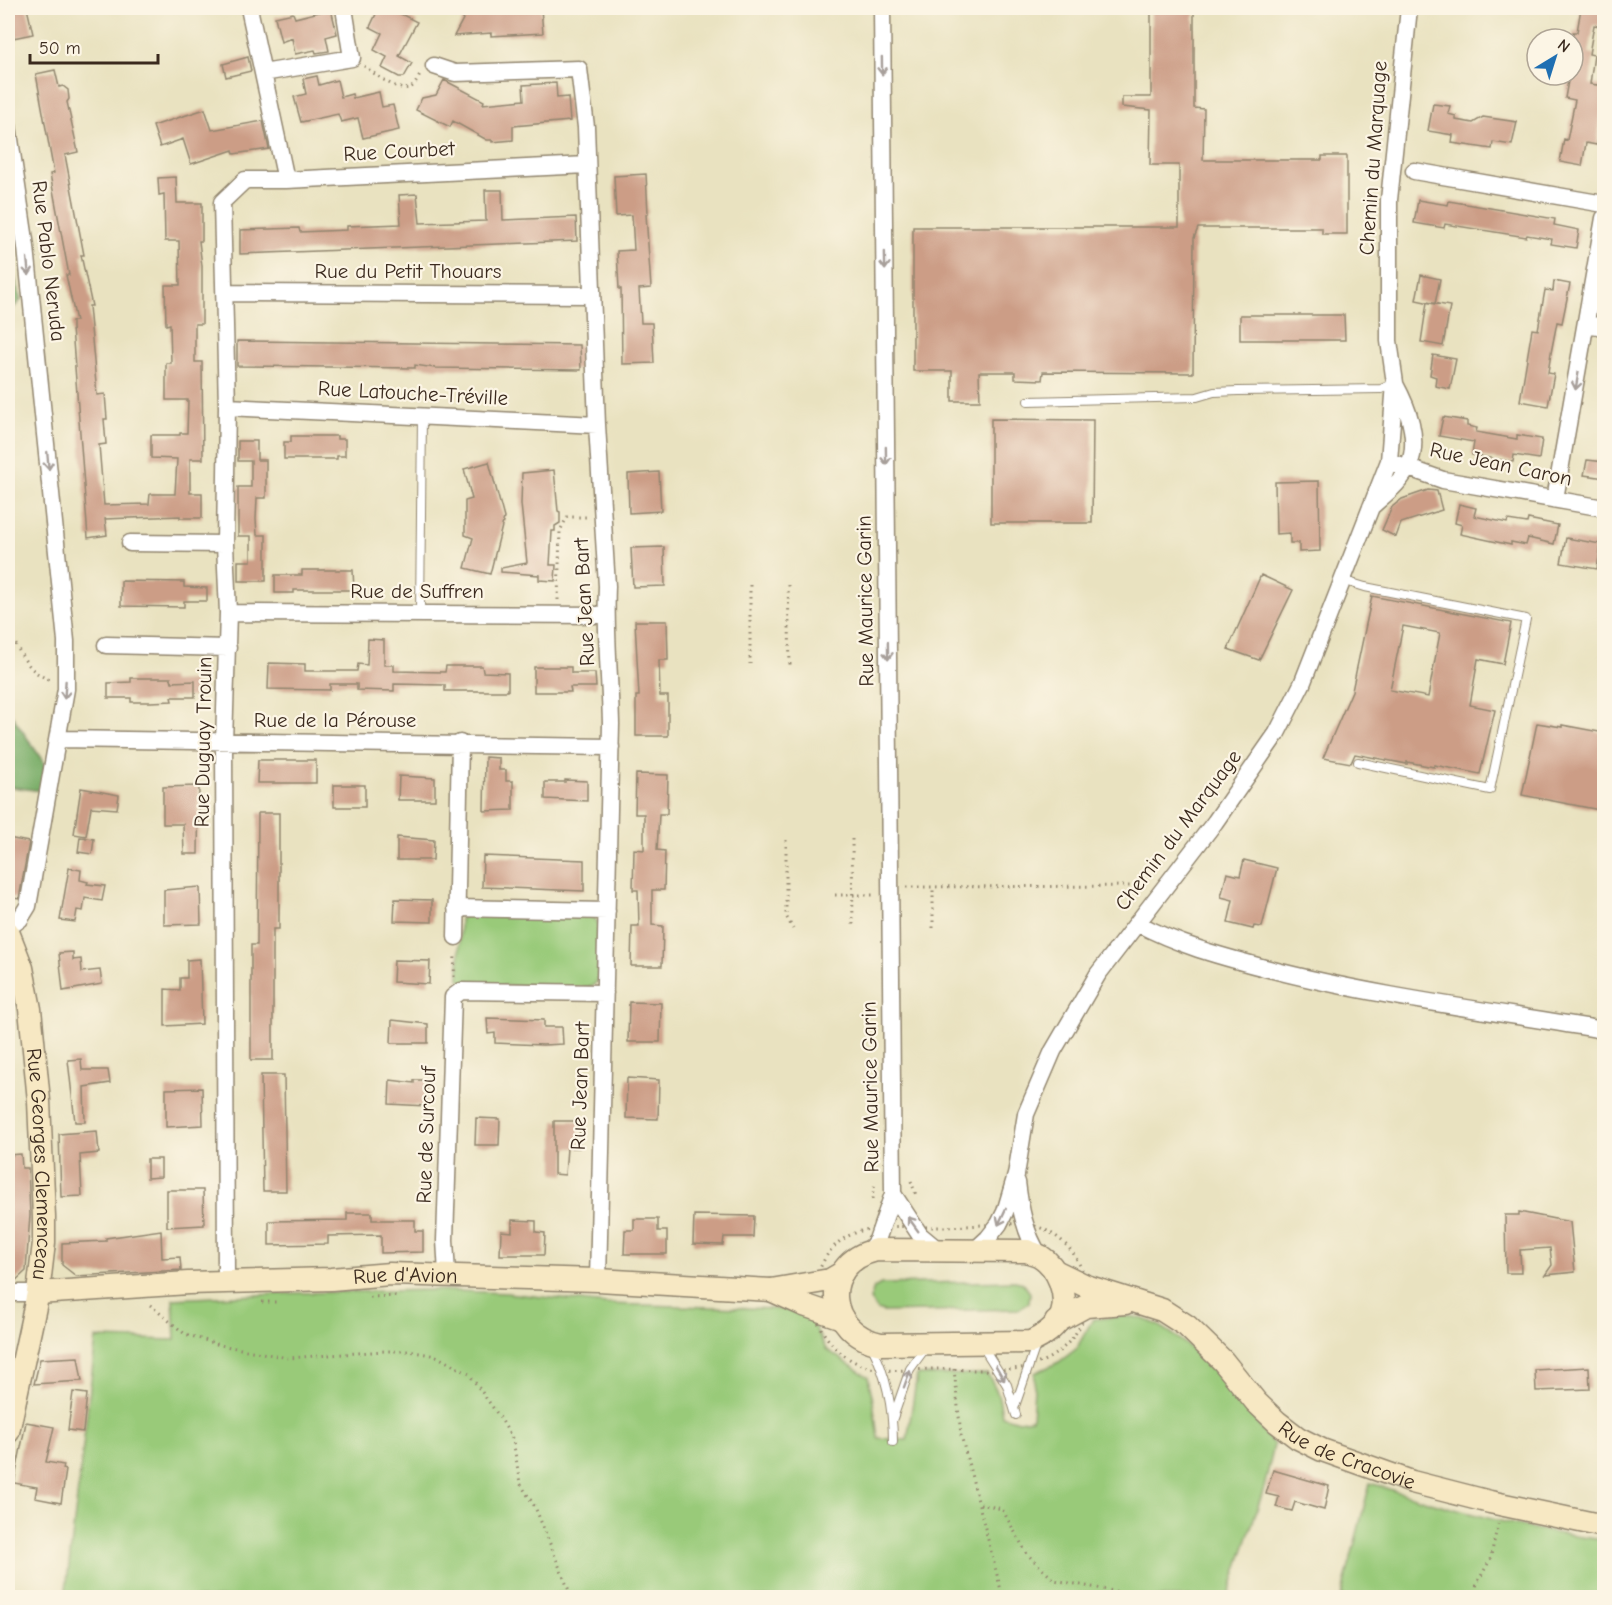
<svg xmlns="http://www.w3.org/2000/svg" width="1612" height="1605" font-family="'Comic Neue',sans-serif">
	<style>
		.green { fill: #99ca79; stroke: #6a7a4c; stroke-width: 1.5 }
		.forest { fill: #7aae69; stroke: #5a6c44; stroke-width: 1.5 }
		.building { fill: #cc9d86; fill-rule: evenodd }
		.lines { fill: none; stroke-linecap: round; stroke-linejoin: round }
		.lane-casing { stroke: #92866f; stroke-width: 10 }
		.street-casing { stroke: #92866f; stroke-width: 19 }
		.secondary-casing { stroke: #92866f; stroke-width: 25 }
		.path { stroke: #92866f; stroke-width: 3; stroke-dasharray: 1.5 4.5; stroke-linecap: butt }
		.lane { stroke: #fff; stroke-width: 8 }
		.street { stroke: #fff; stroke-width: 16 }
		.secondary { stroke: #f7e8c3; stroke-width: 22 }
		.oneway { stroke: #a79f9a }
		.labels { text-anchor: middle; stroke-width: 4.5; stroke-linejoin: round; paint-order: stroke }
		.street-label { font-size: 21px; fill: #3b2a1e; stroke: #fcf5e5 }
	</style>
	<rect width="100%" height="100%" fill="#fcf5e5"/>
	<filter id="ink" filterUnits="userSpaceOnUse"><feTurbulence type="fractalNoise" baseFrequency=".0167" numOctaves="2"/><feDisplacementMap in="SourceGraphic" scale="12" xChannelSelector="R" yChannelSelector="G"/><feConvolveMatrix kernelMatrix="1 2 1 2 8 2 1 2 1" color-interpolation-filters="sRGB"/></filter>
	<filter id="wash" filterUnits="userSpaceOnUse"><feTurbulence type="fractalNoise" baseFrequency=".008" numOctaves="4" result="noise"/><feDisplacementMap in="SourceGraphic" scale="24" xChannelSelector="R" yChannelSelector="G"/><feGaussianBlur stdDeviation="1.35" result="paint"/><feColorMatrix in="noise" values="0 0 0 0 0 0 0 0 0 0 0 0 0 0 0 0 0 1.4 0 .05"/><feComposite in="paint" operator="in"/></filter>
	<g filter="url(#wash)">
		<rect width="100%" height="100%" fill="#e9e2c0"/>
		<path class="green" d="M468,912L592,915L599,924L598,980L592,987L467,985L459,979L460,919Z
			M1015,1281L1023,1283L1030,1293L1029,1302L1020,1309L883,1312L877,1310L870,1300L874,1288L881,1284Z
			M433,1290L506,1293L606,1304L779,1309L808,1314L826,1349L868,1377L873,1401L878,1438L907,1440L917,1375L987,1374C997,1387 1000,1399 1002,1416L1018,1421L1032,1419L1035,1373L1059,1362L1076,1349L1093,1319C1109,1318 1127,1314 1143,1319C1191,1333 1244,1407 1274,1445L1264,1488L1228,1597L65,1598L96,1338L175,1340L173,1299L297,1293Z
			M1370,1483C1447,1508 1524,1531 1604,1540V1597H1341Z"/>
		<path class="forest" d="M8,254L21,300L8,314Z
			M8,710L45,764L42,791L11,787L8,784Z"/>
		<g id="blocks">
			<path class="building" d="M8,8H27L33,34L8,39Z
				M383,8H389L417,22L399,56L412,63L404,77H399L382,68L387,57L374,50L382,33L370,27L377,12L380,13Z
				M469,8H541L543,33L491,36V33L454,36Z
				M1151,8H1194V108L1204,109L1203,160H1322V156H1347V234H1322V228H1198L1194,238L1193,373L1043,372L1042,380L1015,379V372H979L980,401H952V371H913V227H1179V165H1150L1151,110L1122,107V97H1151Z
				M1581,8H1603L1600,26L1594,25L1589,54L1594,55L1590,84L1605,86L1597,145L1586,143L1582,166L1560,162L1564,139L1567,140L1575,100L1565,98L1569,75H1573V32H1577Z
				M331,9L337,34L326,37L329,51L316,53L315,50L295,54L292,38L281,42L275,17L293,13L295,18Z
				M248,57L251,71L226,77L223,64Z
				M55,70L59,87L63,86L68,90L69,99L67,102L78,152L65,155L84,255H81L92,306H89L97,395L105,394L107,419H104L106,444L99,445L104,505L149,504L150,494H175L177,459L151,458V435H180V433H187L188,400H166V363H171L170,324L166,325L165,285H180L179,241H165L164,194L159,195L158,178L176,177L177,203H202V241H199L202,266V324H195V362H202L203,459H190V493H202V518H180V516L105,519L107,535L88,538L72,328V321H76L66,275H69L50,174L54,173L36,74Z
				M317,76L319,85L337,80L341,97L352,94L353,98L379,92L382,107L393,105L399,130L363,138L358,118L341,122L338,114L301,122L294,97L306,94L303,79Z
				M444,80L484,101L483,104L524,100L523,85L556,83L557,98L568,97L570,121L513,126V140L492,142V140H487L453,121L450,127L416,110L422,98L436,95Z
				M1433,104L1450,106L1448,114L1456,116V120L1473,123L1483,117L1517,122L1512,145L1493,142L1492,149L1452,143L1453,135L1428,131Z
				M205,109L212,130L263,121L269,149L234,154L233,150L191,164L183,139L160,147L153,126Z
				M646,174L648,214H646L651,288L639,289L641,323H652L654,363L622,364L621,289H619L617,251L634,250L632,215L616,216L614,176Z
				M485,190H502L503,220L576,217L577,241L240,254V230L299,228L300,232L323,231L347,230V226L401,224L399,195L417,194L420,223L486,221Z
				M1418,200L1448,205L1449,201L1555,219L1554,225L1579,230L1576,248L1551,244L1552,239L1527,235L1526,237L1445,224L1444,228L1414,223Z
				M1421,275L1440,279L1435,304L1416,300Z
				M1554,281L1570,284L1562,323L1557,322L1551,353L1548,373L1554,374L1548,406L1520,401L1532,329L1538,330L1545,290L1553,291Z
				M1427,302L1450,306L1443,346L1421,342Z
				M1240,315H1344L1345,340H1240Z
				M237,341L580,345L581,370L435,368L415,365V368L237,366Z
				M1433,355L1456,359L1450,389L1435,386L1436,377L1430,375Z
				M1443,417L1467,421V426L1477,428L1476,432L1517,439V435L1542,439L1539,459L1514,455L1513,462L1472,455L1474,442L1439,436Z
				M991,419L1093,420L1092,523H991Z
				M291,436H337V439H345V456H337V459H284V442H291Z
				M238,441H257V460H266V498H257L256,519L257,535H266V581H238V561H251V536H238V487H251V461H238Z
				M1587,460L1605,462V478L1584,475Z
				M489,462L504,518L490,574L465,568L473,538L465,535V501L472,499L464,469Z
				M554,470L558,511L560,512V523L555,526V531H552L550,565H556L555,581L539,580V575L501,572V568L527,563L521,504L522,473Z
				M659,472L661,511L629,513L628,474Z
				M1319,481L1320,551L1299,552V543H1290V533L1276,534L1275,482Z
				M1428,490L1437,491L1442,510L1401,523L1396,537L1382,530L1392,507L1402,499Z
				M1459,504L1476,508L1474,516L1507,523L1508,520L1527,523L1528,519L1558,525L1554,544L1528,538L1526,545L1511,542V545L1460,534L1462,525L1455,523Z
				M1566,538L1601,544L1597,569L1561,563Z
				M664,547L665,586L633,587L631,548Z
				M302,570H353L354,590H294V593H275V575H302Z
				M1261,575L1293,590L1259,660L1228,649Z
				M121,581L184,582V587L207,588V601H184V607L121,606Z
				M1372,596L1511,623L1503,664L1478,659L1470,705L1495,710L1480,774L1434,765V767L1407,762V764L1355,754L1351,763L1323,758L1352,691ZM1403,626L1440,633L1428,697L1390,690Z
				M635,621H667L668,660H659L660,696H668V736H636V696H639Z
				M368,639L384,640V665H394V671L445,672L446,666H482L483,672L508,673V691H445V685L394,684V691L357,690V684H330V690L268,689L269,663L305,664V671H357L358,664L367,665Z
				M534,667H571V673H595L596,687H570L571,692H534Z
				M131,678H171L172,682L195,681V697H171L172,701L151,702H131V698H108V683L131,682Z
				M1537,723L1562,727V725L1605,733V811L1522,795Z
				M485,757L499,758V770H506V781H513V810L484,811Z
				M258,760H316V783H257Z
				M636,774L668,775L667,814H659L657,850L665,851L664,890H652V925L663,926L662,966H631L632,926H639L638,890H633L634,849L644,850V814H635Z
				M399,776L435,778V800H398Z
				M565,780L587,781V801L545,799V782H565Z
				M334,785H365V807H334Z
				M199,786L198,854H184L183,824H163V787Z
				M81,788L119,795L117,809L91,807L86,836L74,834Z
				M258,813H279V929H273V1060H251V945H257Z
				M80,837L94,839L92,854L78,852Z
				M397,837L434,840L433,860H397Z
				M8,838L29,842L19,899L8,897Z
				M483,856L584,860V891L482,887Z
				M1244,860L1277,868L1262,927L1254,926L1253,929L1228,923L1233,900L1221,897L1227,873L1240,876Z
				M69,868L81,870L80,880L88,882L87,884L105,886L102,901L85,898L83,911L77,910L75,922L60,920Z
				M200,887L201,924L164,925V890Z
				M395,899L432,900V922L394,921Z
				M73,952V960L81,959L82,972L100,970L102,984L63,991L59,953Z
				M200,959L202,1024L165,1026V989L180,990V978H187V960Z
				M394,960L430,961L429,984L393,982Z
				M629,1002L661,1003L660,1042H628Z
				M487,1018L544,1020V1027H562L563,1044L543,1045L495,1043V1033L488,1034Z
				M392,1020L428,1024V1043H391Z
				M81,1059L82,1070H108L110,1083L84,1087L85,1122H75L68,1060Z
				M261,1075H284L286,1191H263Z
				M627,1078L659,1080L658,1119L626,1118Z
				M390,1080L414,1083V1080H427L426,1106L389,1104Z
				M202,1088L203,1125L166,1127V1089Z
				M476,1118L500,1119L499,1145H475Z
				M554,1121H580L579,1148H567L565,1175L554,1174Z
				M97,1131L99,1153L80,1155L82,1196L61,1197L59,1134Z
				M21,1154L22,1168H28L30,1215L26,1271L14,1282H10L12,1258L8,1257V1155Z
				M147,1159H161V1177L147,1178Z
				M167,1190H203L204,1225L167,1227Z
				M1519,1212L1570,1222L1575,1272L1545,1275L1552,1265L1550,1248L1520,1250L1521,1273H1506L1505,1215H1519Z
				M347,1213H372V1220H415V1231H423V1252L381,1253V1235L328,1236V1244L269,1245V1221L347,1220Z
				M694,1215L754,1216L753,1237H724L723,1245L693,1244Z
				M634,1219H658V1231H667V1254H624L625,1230H634Z
				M512,1220L536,1221V1232L545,1233L544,1255H500L501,1231L512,1232Z
				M161,1230L162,1258L180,1257L181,1270L76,1276L62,1265V1243L106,1241V1238Z
				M78,1357L82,1381L34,1384L40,1359Z
				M1589,1367L1590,1389L1536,1391L1535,1370Z
				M73,1392L87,1394L83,1432L68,1430Z
				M26,1422L54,1427L46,1462L64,1465L63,1469L66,1470L61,1503L35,1498L37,1487L14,1483Z
				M1273,1470L1329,1486L1324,1510L1295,1502L1292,1511L1276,1507L1279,1497L1266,1494Z"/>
		</g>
	</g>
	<g filter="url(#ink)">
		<use href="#blocks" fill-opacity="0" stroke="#92866f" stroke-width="1.5"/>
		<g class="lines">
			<g class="lane-casing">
				<path id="lane" d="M1028,401L1197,397L1214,392L1238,391L1381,389L1395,383
					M1342,580L1365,587L1526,619L1490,790L1358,762
					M420,613L422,416
					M871,1345C887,1376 893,1407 893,1442
					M983,1347L1007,1385L1016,1415
					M1015,1406L1036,1345
					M893,1418L910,1369L927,1346"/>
			</g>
			<g class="street-casing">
				<path id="street" d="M249,8L286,180
					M434,66L455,73L579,69L586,127L597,425L607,586C605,632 610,679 611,724L598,1280
					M263,73L352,58L344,8
					M8,126L26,247L66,641V689L28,906L20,919L8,928
					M1414,171L1604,204
					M225,293L592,295
					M1587,324L1604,327
					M227,407L597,425
					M1389,461L1443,480L1604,508
					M1555,499L1604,218
					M1371,507C1384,495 1402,482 1409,465C1420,438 1408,408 1395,384
					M130,543L225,544
					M228,613L606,615
					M106,645L228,648
					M59,739L611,747
					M456,908L607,911
					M1137,923C1178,945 1220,956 1265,968C1376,997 1491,1011 1604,1030
					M456,937L460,743
					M1017,1182C1020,1208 1025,1233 1039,1255
					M893,1194L920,1235L938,1250
					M974,1251L988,1238L999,1224L1005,1212L1016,1175L1026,1114L1053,1051L1098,974L1215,822L1277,733L1302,684L1389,461L1395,383L1389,341V200L1409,8
					M868,1252L877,1240L893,1194L882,8
					M447,1274L445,1240L453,997L461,991L605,993
					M226,1282L224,742L228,613L225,544L227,407L222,202L245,180H286L587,165
					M8,1293H38"/>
			</g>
			<g class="secondary-casing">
				<g id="secondary">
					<path id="s1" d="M8,932L22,968L30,1009L39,1101L44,1217V1243L38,1293L8,1432"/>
					<path d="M876,1250L1027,1251C1031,1253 1036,1254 1040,1256C1058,1267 1068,1294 1062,1314C1057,1327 1042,1337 1031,1342L881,1344C826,1334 818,1264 876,1250Z"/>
					<path id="s2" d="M1055,1271L1086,1286L1162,1310L1187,1326L1223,1361L1256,1402L1277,1422L1298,1438L1322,1450L1412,1482L1490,1502L1604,1526"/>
					<path d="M771,1290L804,1305L842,1318"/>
					<path id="s3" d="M38,1293L188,1283L331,1279L390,1274L598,1280L771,1290L830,1280L842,1273"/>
					<path d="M1056,1322L1086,1306L1125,1303"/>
				</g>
			</g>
			<path class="path" d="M364,66C374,73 401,96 413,86C416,83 419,77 421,73
				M750,585V664
				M788,585L790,665
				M558,600L560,531L567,517H586
				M8,628C18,649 27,673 51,680
				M852,839L853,928
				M786,840V916L793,929
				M906,887L1146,886
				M835,895H874
				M933,928V887
				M454,977L455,954
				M911,1181L917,1198
				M872,1199L875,1182
				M999,1224C1008,1224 1018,1223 1026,1224C1064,1230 1089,1265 1087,1302C1084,1333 1059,1358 1030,1366C1004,1373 963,1369 935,1369C909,1369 878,1375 855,1362C833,1351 814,1326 813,1301C813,1286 816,1276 823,1262C845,1219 895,1227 936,1227C957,1227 978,1225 999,1224Z
				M370,1297L399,1296
				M262,1302H277
				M150,1305L185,1334L220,1345L288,1358L385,1351H409L436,1356L469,1374L501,1419L513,1440L520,1483L535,1507L572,1598
				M954,1369L961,1435L1003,1598
				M980,1504L1002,1509L1027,1554L1054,1580L1151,1598
				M1474,1598L1477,1583L1490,1560L1498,1524"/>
			<use href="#lane" class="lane"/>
			<use href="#street" class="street"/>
			<use href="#secondary" class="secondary"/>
		</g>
		<defs><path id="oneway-shaft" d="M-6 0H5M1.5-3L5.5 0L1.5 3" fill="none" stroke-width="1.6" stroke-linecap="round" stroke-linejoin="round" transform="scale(1.5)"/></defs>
		<g class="oneway">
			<use href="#oneway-shaft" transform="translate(882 66) rotate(89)"/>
			<use href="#oneway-shaft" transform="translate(885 261) rotate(89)"/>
			<use href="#oneway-shaft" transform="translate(28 267) rotate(84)"/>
			<use href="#oneway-shaft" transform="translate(1577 381) rotate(100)"/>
			<use href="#oneway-shaft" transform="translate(886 456) rotate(89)"/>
			<use href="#oneway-shaft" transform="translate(48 461) rotate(85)"/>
			<use href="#oneway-shaft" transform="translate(888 651) rotate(89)"/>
			<use href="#oneway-shaft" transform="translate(65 690) rotate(94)"/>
			<use href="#oneway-shaft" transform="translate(1002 1217) rotate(115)"/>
			<use href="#oneway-shaft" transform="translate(913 1224) rotate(-126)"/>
			<use href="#oneway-shaft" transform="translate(1000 1373) rotate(60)"/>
			<use href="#oneway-shaft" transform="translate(907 1379) rotate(-70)"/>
		</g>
	</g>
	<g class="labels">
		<g class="street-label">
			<text transform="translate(399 151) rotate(-3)" y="7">Rue Courbet</text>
			<text transform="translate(1373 158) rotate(-86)" y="7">Chemin du Marquage</text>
			<text transform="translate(49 261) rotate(83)" y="7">Rue Pablo Neruda</text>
			<text x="408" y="278">Rue du Petit Thouars</text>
			<text transform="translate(413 393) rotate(3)" y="7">Rue Latouche-Tréville</text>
			<text transform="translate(1501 464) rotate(12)" y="7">Rue Jean Caron</text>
			<text x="417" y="598">Rue de Suffren</text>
			<text transform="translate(865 601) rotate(-91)" y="7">Rue Maurice Garin</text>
			<text transform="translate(584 602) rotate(-93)" y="7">Rue Jean Bart</text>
			<text x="335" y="727">Rue de la Pérouse</text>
			<text transform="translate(203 742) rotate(-89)" y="7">Rue Duguay Trouin</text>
			<text transform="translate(1178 830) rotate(-53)" y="7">Chemin du Marquage</text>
			<text transform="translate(580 1086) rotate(-88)" y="7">Rue Jean Bart</text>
			<text transform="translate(870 1087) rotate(-91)" y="7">Rue Maurice Garin</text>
			<text transform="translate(426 1135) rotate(-88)" y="7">Rue de Surcouf</text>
			<text dy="7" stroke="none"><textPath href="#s1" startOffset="236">Rue Georges Clemenceau</textPath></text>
			<text dy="7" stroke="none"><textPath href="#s3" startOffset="368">Rue d'Avion</textPath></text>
			<text dy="7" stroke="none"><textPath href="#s2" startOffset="354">Rue de Cracovie</textPath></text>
		</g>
	</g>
	<rect width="1612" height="1605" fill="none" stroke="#fcf5e5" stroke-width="30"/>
	<g transform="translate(1555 57) rotate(38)"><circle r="28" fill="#fcf5e5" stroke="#afa495" stroke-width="1.5"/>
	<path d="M0-4.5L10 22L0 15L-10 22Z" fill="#1f6fb2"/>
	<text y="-9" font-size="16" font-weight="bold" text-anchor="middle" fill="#3b2a1e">N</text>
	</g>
	<path d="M30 54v9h128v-9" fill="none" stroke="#3b2a1e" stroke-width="3"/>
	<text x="39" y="54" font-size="18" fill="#3b2a1e" stroke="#fcf5e5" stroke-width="4.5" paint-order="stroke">50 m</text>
</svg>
